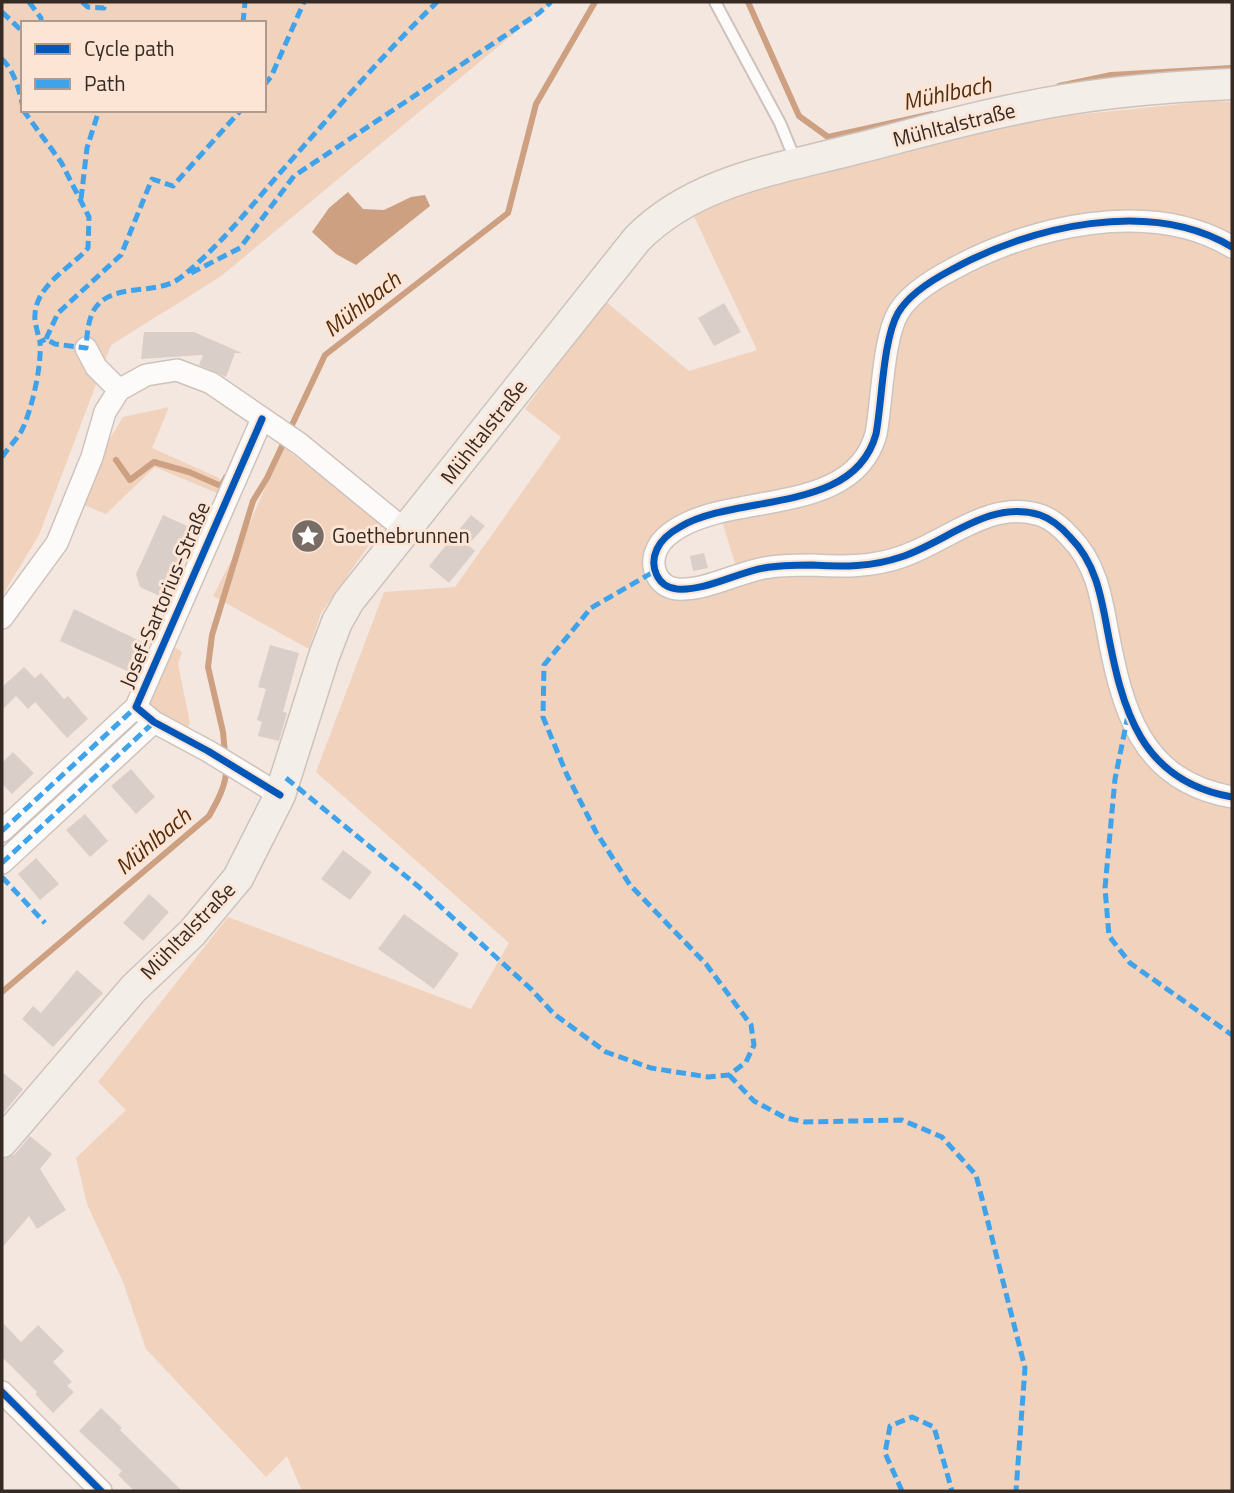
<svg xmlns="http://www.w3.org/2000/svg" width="1234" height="1493" font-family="'Titillium Web',sans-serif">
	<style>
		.green { fill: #f1d2bd; fill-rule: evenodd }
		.water { fill: #cca080 }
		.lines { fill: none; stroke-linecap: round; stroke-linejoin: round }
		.stream { stroke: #cca080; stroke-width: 6 }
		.building { fill: #dacfc8 }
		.service-casing { stroke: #cec3bc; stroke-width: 14 }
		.minor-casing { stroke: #cec3bc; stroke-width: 24 }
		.secondary-casing { stroke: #cec3bc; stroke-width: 33 }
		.service { stroke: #fdfbfa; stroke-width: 10 }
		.minor { stroke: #fdfbfa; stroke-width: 21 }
		.secondary { stroke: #f4eee9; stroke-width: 30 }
		.quiet { stroke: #3fa3eb; stroke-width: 5; stroke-dasharray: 10 5; stroke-linecap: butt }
		.cycleway-casing { stroke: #fde5d6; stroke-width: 11 }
		.cycleway { stroke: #0057b8; stroke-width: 7 }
		.labels { text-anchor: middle; stroke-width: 6; stroke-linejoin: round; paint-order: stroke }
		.street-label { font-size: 21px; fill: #362b24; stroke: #fde5d6 }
		.poi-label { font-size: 21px; fill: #362b24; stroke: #fde5d6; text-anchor: start }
		.water-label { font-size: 23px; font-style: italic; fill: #542d0c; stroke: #fde5d6 }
	</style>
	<rect width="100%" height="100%" fill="#f4e7df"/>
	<path class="green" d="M2,2H552L220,277L111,345L39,535L2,596ZM23,23H264V110H23Z
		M1211,101L1232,102V1491H302L287,1456L266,1477L146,1349L123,1282L87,1204L76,1158L126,1110L98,1082L228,917L471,1009L509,943L316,772L384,592L455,587L561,437L525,409L605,301L689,371L757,350L691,210L987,124ZM717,505L741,583H650L688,513Z
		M169,407L152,448L219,478L224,496L155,467L106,514L84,505L94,465L123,417Z
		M283,447L384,524L321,613L309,649L213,596L245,534Z
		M170,644L182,652L178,664L190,723L186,730L149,710L143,702Z"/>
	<path class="water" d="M348,192L363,209L384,210L411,197L425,195L430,206L356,265L336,254L312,232L329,208Z"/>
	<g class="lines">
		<path class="stream" d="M748,2L799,116L828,137L932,114
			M1059,86L1111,75L1232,68
			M116,460L130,480L154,462L189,472L221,486L226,477
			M225,754L223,732L208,667L212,635L253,501L267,478L325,355L508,213L536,104L595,2
			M2,992L209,816C217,802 227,784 226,768"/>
	</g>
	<path class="building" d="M724,303L741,332L714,346L698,318Z
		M144,332H194L242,353H235L226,377L199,365L203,355L141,359Z
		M163,515L196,530L166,599L140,587L136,574Z
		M471,515L485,526L468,545L475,551L449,583L429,566Z
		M704,553L708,568L693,571L690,556Z
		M74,609L148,645L134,674L60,641Z
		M270,645L299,653L283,712L287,713L279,741L258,736L262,722L257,720L266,689L258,687Z
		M24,667L35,678L41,673L64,699L68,696L88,719L67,738L35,702L28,709L16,696L2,710V687Z
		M13,752L34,773L12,794L2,784V763Z
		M131,769L155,797L136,814L111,786Z
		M85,814L108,841L90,857L66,830Z
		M343,850L372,872L350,900L321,879Z
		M36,858L59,884L40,900L18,874Z
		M149,894L169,912L143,941L123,923Z
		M404,914L459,954L434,989L378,949Z
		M77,970L103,993L53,1047L22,1019L33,1006L41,1013Z
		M2,1072L23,1089L2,1115Z
		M30,1136L52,1154L40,1169L66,1210L37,1229L29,1216L2,1248V1159L15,1154Z
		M2,1322L21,1342L38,1325L64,1351L53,1362L72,1382L67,1386L74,1392L53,1413L35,1394L37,1392L2,1357Z
		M101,1408L122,1428L120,1430L182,1491H134L118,1475L122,1471L79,1431Z"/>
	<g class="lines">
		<g class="service-casing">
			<path id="service" d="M715,2L780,123L796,162"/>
		</g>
		<g class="minor-casing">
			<path id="minor" d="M1232,247C1150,198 1030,226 951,270C932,280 909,294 898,313C883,339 882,402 876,434C854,515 737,493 680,527C671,532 661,540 657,549C649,566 657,587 677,589C706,591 736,573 764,568C780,565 797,565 812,565C843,567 872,567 901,557C947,542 989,499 1040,515C1052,519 1062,528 1070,537C1095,562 1101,595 1107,628C1122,709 1140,781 1232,797
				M86,348L96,367L119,390L146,375L177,370L211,383L300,444L405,530
				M262,419L136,707L154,722L208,751L280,795
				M2,618L57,543L92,457L105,412L119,390
				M2,831L136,707
				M2,863L154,722
				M2,1392L101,1491"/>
		</g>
		<g class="secondary-casing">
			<path id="secondary" d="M2,1142L134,988L192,933L238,878L280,795L324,656L337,622L349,601L637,239C695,180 779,169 855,149C910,135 965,119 1021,108C1090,93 1161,87 1232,84"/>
		</g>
		<use href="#service" class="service"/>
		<use href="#minor" class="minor"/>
		<use href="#secondary" class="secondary"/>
		<path class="quiet" d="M29,2L41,18V23
			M82,2L88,7L104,8V2
			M2,12L23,32
			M243,23L245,2
			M2,59C15,72 19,90 23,107
			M264,85L271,77L304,2
			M23,110L61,162L89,217L88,248C71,268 37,284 35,314C34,322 38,333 40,342
			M81,199L87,148L99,110
			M191,273L240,248L294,176L539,13L551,2
			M46,339L58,313L121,255L152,179L173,186L241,110
			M2,457C8,448 17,439 22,430C32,409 42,365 40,342L46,339L55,344L86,348C87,335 88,317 96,307C115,282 156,296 180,278C217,249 248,210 279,174C331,116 381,56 437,2
			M1128,715L1115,779L1105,888L1109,936L1130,963L1232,1035
			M286,778L419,887L531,989L554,1014L606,1052L651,1068L708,1077L729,1075L746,1062L754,1045L751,1025L706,964L630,885L596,832L567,775L543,717L544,665L591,608L655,571
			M2,831L136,707
			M2,863L154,722
			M2,877L45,923
			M729,1075L754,1101L786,1118L805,1122L902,1120L942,1137L976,1175L1025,1368L1016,1491
			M902,1491L885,1453L890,1426L912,1417L934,1427L952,1491"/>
		<g class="cycleway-casing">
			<path id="cycleway" d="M1232,247C1150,198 1030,226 951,270C932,280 909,294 898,313C883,339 882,402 876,434C854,515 737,493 680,527C671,532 661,540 657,549C649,566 657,587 677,589C706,591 736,573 764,568C780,565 797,565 812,565C843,567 872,567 901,557C947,542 989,499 1040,515C1052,519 1062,528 1070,537C1095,562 1101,595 1107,628C1122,709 1140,781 1232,797
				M262,419L136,707L154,722L208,751L280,795
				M2,1392L101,1491"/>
		</g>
		<use href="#cycleway" class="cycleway"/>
	</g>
	<defs>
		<g id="sight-disc" transform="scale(1.75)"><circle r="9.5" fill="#786d65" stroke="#fde5d6"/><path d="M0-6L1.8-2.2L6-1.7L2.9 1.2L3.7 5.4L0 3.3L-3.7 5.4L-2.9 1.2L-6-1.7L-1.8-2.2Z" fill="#fff"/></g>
	</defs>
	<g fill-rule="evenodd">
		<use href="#sight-disc" x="308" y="536"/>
	</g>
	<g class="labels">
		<g class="street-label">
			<text transform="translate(954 125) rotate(-14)" y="7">Mühltalstraße</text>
			<text transform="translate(484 432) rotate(-52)" y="7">Mühltalstraße</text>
			<text transform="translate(165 595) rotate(-67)" y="7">Josef-Sartorius-Straße</text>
			<text transform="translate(188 931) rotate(-46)" y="7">Mühltalstraße</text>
		</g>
		<g class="poi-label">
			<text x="332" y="543">Goethebrunnen</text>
		</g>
		<g class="water-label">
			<text transform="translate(947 93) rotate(-12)" y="8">Mühlbach</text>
			<text transform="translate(362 304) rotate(-38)" y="8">Mühlbach</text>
			<text transform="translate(153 841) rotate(-40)" y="8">Mühlbach</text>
		</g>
	</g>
	<rect width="1234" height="1493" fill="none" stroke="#362b24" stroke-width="7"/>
	<rect x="21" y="21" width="245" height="91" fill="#fde5d6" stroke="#ad9b8f" stroke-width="2"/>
	<rect x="35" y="44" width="35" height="10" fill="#0057b8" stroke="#ad9b8f" stroke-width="2"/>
	<text x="84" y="56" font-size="21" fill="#362b24">Cycle path</text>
	<rect x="35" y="79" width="35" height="10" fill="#3fa3eb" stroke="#ad9b8f" stroke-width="2"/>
	<text x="84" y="91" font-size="21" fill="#362b24">Path</text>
</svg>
